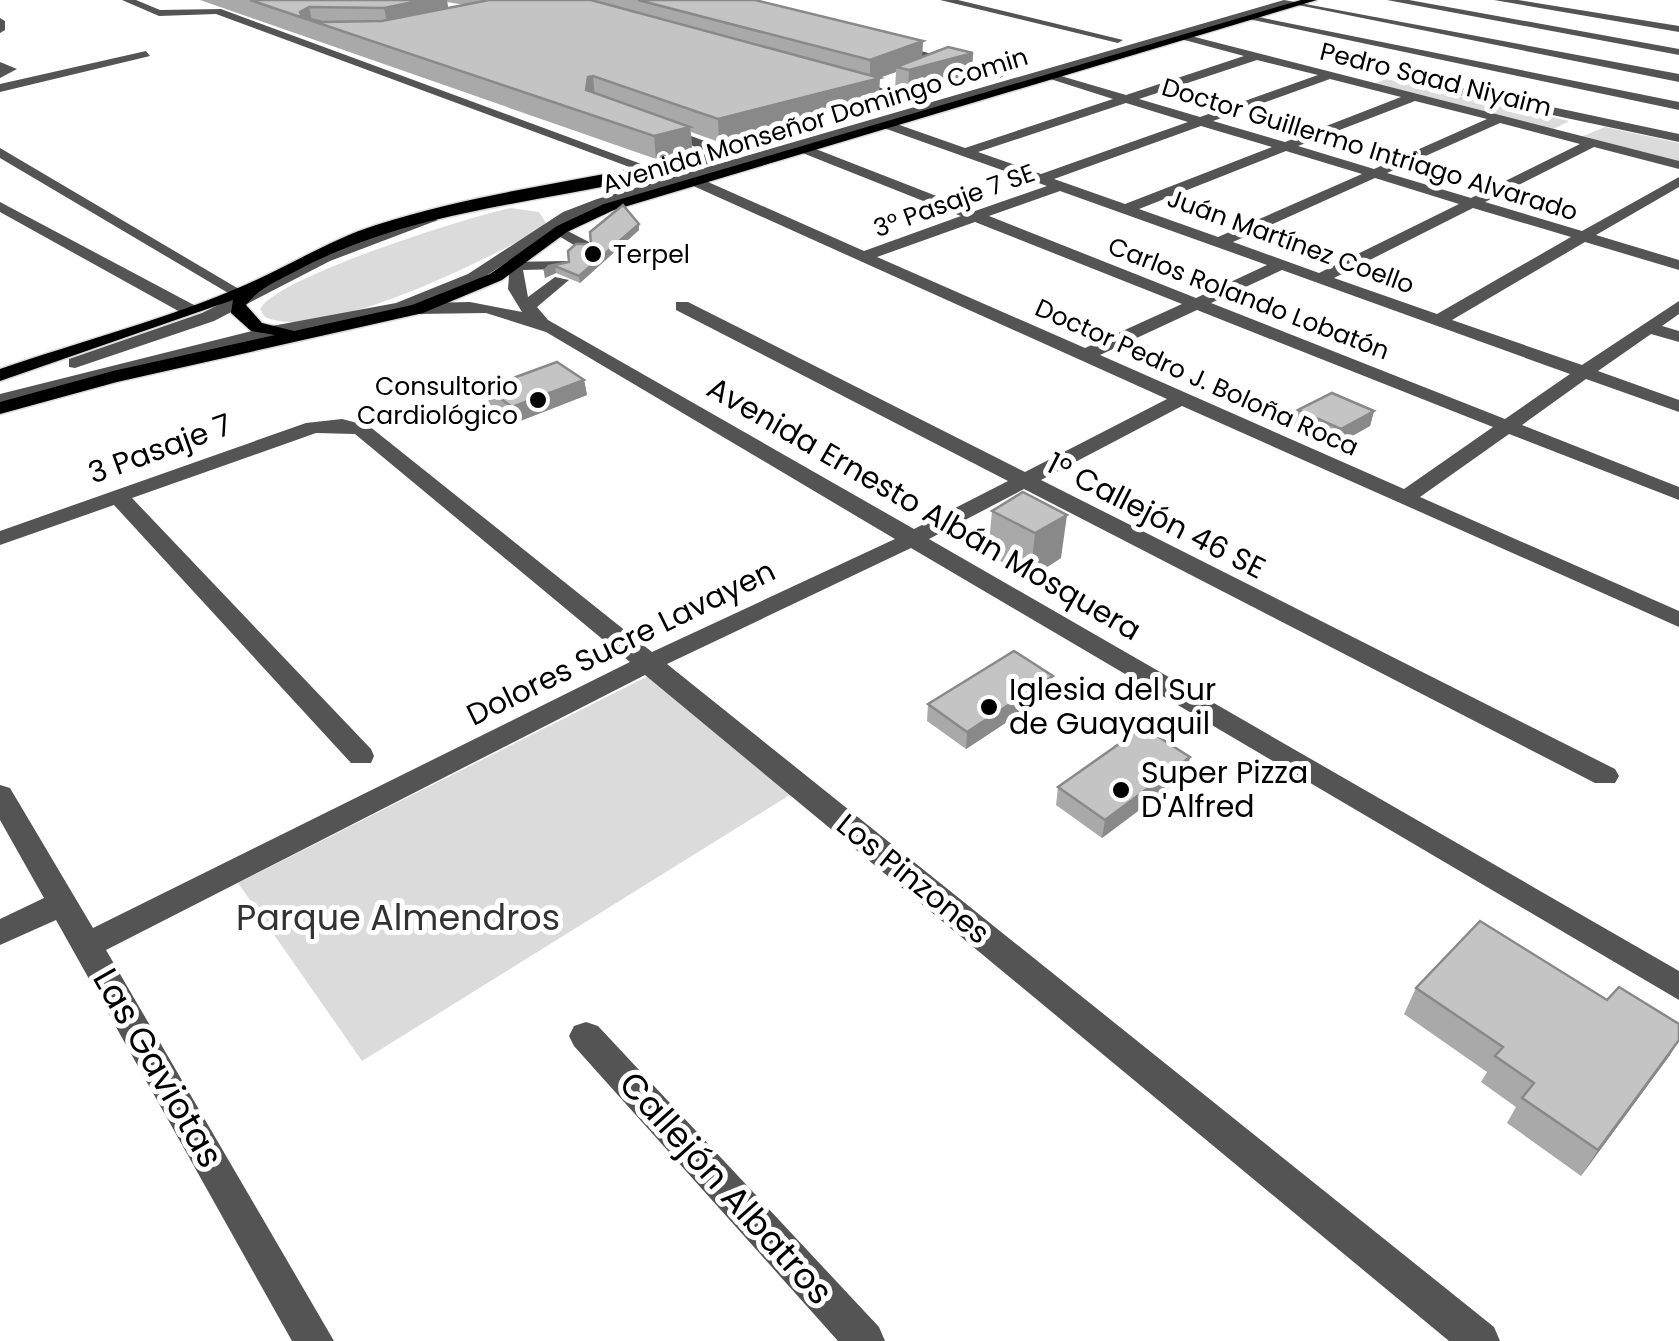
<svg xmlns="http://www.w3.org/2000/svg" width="1679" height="1341" font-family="Poppins,sans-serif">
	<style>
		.green { fill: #dbdbdb }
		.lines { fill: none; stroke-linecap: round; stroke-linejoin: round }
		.major-casing { stroke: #dbdbdb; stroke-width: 3 }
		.minor { fill: #545454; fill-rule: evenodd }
		.major { fill: #000; fill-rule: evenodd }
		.wall { fill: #a9a9a9; fill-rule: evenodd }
		.shaded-wall { fill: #898989 }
		.building { fill: #c4c4c4; stroke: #898989; stroke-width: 2.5 }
		.poi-dot { fill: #000; stroke: #fff; stroke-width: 4 }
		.labels { text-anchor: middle; stroke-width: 10; stroke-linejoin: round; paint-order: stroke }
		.far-street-label { font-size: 25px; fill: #000; stroke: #fff }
		.far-poi-label { font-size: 25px; fill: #000; stroke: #fff; text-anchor: start }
		.street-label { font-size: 30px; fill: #000; stroke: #fff }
		.poi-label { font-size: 30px; fill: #000; stroke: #fff; text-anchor: start }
		.near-park-label { font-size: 35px; fill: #323232; stroke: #fff }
		.near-street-label { font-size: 35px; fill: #000; stroke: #fff }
	</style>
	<rect width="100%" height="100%" fill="#fff"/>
	<path class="green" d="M1386,79L1569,121L1552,130L1373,84Z
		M1605,127L1679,143V163L1578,138Z
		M511,208L539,212L546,223L538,231C485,260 321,343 265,317L260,309C277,277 470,216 511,208Z
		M658,671L801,788L362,1061L238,883Z"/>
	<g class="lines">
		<g class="major-casing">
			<path id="major" d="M1301,0H1317L614,210L567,232L502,280L423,313L117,382L0,414V402L113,371L275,335L251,331L231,313L233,300L0,381V369C78,342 170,318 245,285C289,266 329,240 376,225C491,188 614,177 732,148L739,152C720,164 688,167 666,173C541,204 412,209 296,271C277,281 259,288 246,305L262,323L294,331L412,305L490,274L557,226L604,204Z"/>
		</g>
		<path class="minor" d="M122,0H136L160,10L221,9L663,172L651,175L216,14L159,16Z
			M940,0H958L1123,40L1118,43Z
			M1284,0L1679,74V82L1293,4L1253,16L1679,102V110L1244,18L1187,35L1679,161V169L1594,147L1485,202L1582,231L1679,177V187L1596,235L1679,260V270L1585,242L1452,320L1582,365L1679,301V314L1662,326L1679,331V342L1651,334L1598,371L1679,400V412L1586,379L1522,425L1679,487V500L1509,434L1420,497L1679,611V627L1182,406L1041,480L1615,769L1619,776L1615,783H1595L1024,489L929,539L1679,971V1000L911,548L667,664L1494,1327L1500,1341H1449L645,675L106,950L334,1341H292L56,920L0,945V919L44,898L0,820V785L10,788L93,928L630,662L355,434L316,433L132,498L371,749L374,756L371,763H351L114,505L0,545V531L306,423L342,419L369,426L652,652L895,539L546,332L486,313L417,314L409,309L273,336L0,406V394L272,326L396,303L468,274L563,212L597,199ZM1177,38L1244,56L1126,95L1054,74ZM1257,60L1318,75L1200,117L1139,99ZM1044,77L1113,99L965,148L891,122ZM1330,79L1401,97L1285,142L1213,121ZM1415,101L1487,119L1374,169L1298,146ZM1126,103L1188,122L1041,174L978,152ZM1500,123L1580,144L1471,198L1387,173ZM880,125L881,127L1047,186L975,211L808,146ZM1201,126L1272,147L1125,204L1054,179ZM795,150L961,216L864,251L699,178ZM1286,151L1362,174L1218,237L1139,209ZM1375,178L1459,204L1319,273L1233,242ZM687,182L689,184L1167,399L1025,472L688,302H676V310L1008,481L914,529L548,320L537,307L569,280L555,277L528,297L523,270L561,269L567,267V261L510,262L508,289L522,312L470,302L424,303L480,280L552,232L579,248H589V242L560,227L607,205ZM1060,191L1267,265L1196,298L989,216ZM1473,208L1571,237L1437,314L1334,278ZM975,222L1182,304L1085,348L877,257ZM1282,270L1570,374L1505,419L1211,303ZM1197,310L1493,427L1404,489L1100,355Z
			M1387,0H1409L1679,49V55Z
			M1494,0H1518L1679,26V32Z
			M0,18L5,21V30L0,33Z
			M889,43L1004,72L1006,74L1000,78L885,48Z
			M146,51L150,56L0,92V84Z
			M0,62L17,69L0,78Z
			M848,79L914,97L916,100L910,104L844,86Z
			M1444,84L1679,134V142L1440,91Z
			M661,125L732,151L734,154L722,157L656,132V126Z
			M0,148L244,292L318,255L426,217L438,220L330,261L214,321L75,368L69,367V359L202,313L235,297L0,158Z
			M0,202L194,305L196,309L182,313L0,212Z
			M586,1022L598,1026L879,1327L885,1341H838L574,1046L569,1036L574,1026Z"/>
		<use href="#major" class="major"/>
	</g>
	<path class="wall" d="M200,0H755L923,57L973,53L972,74L908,92L895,88L896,72L879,78V99L719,142L691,132L692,150L656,159ZM447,2L465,5L448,8Z
		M639,230L580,283L556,273L545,278L544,271L569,262L591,244Z
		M584,380L587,395L515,423L489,404L486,388Z
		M1298,410L1374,411L1370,426L1336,445L1294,426Z
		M1023,492L1061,558L1030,578L988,554L992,511Z
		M1053,676L1051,693L966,749L927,721L928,704Z
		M1186,775L1102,838L1056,805L1058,787Z
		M1416,988L1670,1055L1581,1176L1507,1123L1516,1107L1481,1082L1487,1072L1404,1014Z"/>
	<path class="shaded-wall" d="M423,0H447L449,14L388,27L384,8Z
		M309,7L312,21L301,17L300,12Z
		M923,41L922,62L896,67V72L878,78H880L879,99L719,142L718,119L870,80V60Z
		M973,53L972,74L908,92L909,70Z
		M593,76L595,97L586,90L588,77Z
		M690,127L692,150L656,159L654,136Z
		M639,224V230L580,283L579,276Z
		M555,266L556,273L545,278L544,271Z
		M584,380L587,395L515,423L512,407Z
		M1374,411L1370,426L1336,445L1341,429Z
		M1067,515L1061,558L1030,578L1035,533Z
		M1053,676L1051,693L966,749L967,732Z
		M1190,757L1186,775L1102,838L1105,820Z
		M1679,1040L1670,1055L1581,1176L1598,1150Z"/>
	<path class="building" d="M250,0H423L384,8L309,7L300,12L302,17L322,22L382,21L489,0H591L880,78L718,119L593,76L588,77L586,90L690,127L654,136Z
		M638,0H755L923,41L870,60Z
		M948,47L973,53L909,70L896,67Z
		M623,205L639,224L579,276L555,266L544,271L549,266L569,262L568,251L576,244H591L590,232Z
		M557,362L584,380L512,407L486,388Z
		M1332,393L1374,411L1341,429L1298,410Z
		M1023,492L1067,515L1035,533L992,511Z
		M1014,651L1053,676L967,732L928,704Z
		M1143,727L1190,757L1105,820L1058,787Z
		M1480,921L1607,1000L1619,987L1679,1024V1040L1598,1150L1522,1098L1534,1083L1495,1056L1503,1047L1416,988Z"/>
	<g class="poi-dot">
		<circle cx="593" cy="254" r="10"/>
		<circle cx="538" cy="400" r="10"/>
		<circle cx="989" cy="707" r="10"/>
		<circle cx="1121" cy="790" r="10"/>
	</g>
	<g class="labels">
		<g class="far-street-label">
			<text transform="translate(1436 79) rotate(14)" y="9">Pedro Saad Niyaim</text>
			<text transform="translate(815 120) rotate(-17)" y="9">Avenida Monseñor Domingo Comin</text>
			<text transform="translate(1370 149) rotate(17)" y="9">Doctor Guillermo Intriago Alvarado</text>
			<text transform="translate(954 200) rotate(-20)" y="9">3° Pasaje 7 SE</text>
			<text transform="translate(1291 241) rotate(20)" y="9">Juán Martínez Coello</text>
			<text transform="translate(1249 298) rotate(21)" y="9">Carlos Rolando Lobatón</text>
			<text transform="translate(1197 377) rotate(24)" y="9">Doctor Pedro J. Boloña Roca</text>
		</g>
		<g class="far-poi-label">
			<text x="613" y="263">Terpel</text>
			<text x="518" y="395" text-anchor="end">Consultorio<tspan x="518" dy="29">Cardiológico</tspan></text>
		</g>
		<g class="street-label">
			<text transform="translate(160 449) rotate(-20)" y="10">3 Pasaje 7</text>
			<text transform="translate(924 509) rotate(30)" y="10">Avenida Ernesto Albán Mosquera</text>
			<text transform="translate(1156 516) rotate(27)" y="10">1º Callejón 46 SE</text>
			<text transform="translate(621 643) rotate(-26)" y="10">Dolores Sucre Lavayen</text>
			<text transform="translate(913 879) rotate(39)" y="10">Los Pinzones</text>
		</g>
		<g class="poi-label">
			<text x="1009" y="700">Iglesia del Sur<tspan x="1009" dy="34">de Guayaquil</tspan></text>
			<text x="1141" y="783">Super Pizza<tspan x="1141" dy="34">D'Alfred</tspan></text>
		</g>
		<g class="near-park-label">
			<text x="398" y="930">Parque Almendros</text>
		</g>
		<g class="near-street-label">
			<text transform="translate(158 1068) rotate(60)" y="12">Las Gaviotas</text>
			<text transform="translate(726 1188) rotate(48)" y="12">Callejón Albatros</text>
		</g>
	</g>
</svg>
